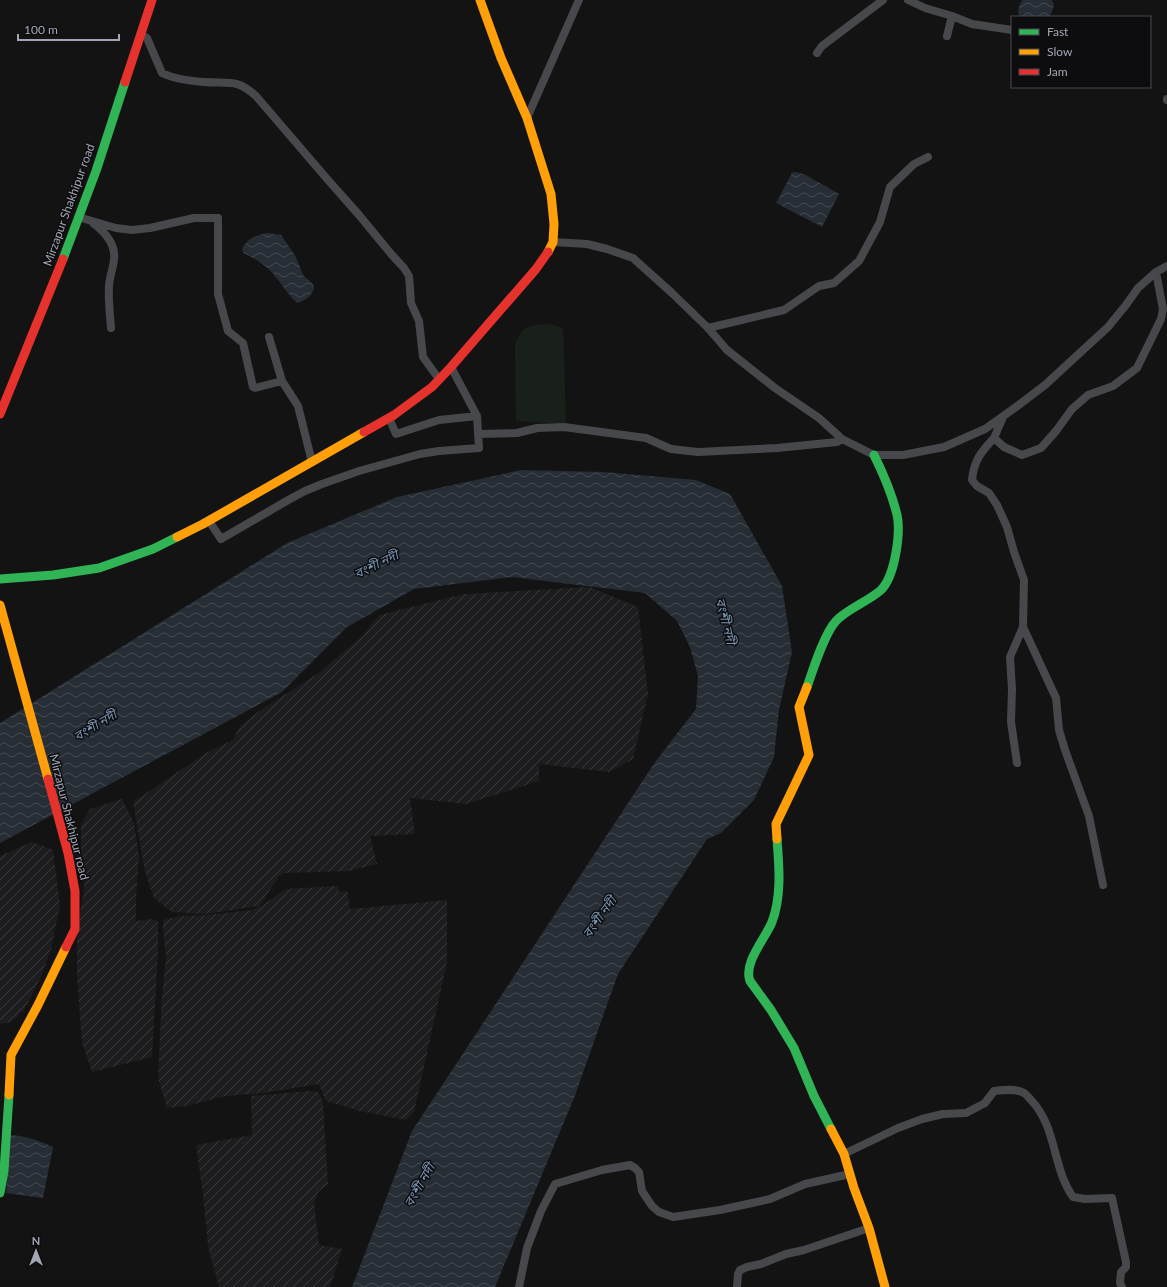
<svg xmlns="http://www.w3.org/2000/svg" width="1167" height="1287" font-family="Lato,'Noto Sans Bengali',sans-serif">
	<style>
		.industrial { fill: url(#industrial-furrows) }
		.green { fill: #19201a }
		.water { fill: url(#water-waves) }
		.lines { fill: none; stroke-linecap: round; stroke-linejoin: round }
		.street { stroke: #47484c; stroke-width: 8 }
		.fast { stroke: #30b455; stroke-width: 9 }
		.slow { stroke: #ff9f0a; stroke-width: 9 }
		.jam { stroke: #e5322d; stroke-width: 9 }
		.labels { text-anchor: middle; stroke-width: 3; stroke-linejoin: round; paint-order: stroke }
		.street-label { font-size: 12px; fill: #a3a7b5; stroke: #0d0d0f }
		.water-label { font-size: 13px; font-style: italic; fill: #7893b2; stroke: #0d0d0f }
	</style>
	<defs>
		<pattern id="industrial-furrows" width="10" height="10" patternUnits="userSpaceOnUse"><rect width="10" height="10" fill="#1d1d1f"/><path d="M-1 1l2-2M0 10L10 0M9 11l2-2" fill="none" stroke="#3b3b3d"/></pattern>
		<pattern id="water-waves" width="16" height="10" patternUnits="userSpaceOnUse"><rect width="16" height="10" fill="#262d35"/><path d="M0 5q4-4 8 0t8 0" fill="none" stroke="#424950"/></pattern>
	</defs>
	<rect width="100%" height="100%" fill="#131313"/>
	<path class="industrial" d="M589,587L638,607L648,694L633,759L609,772L539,764V781L466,804L410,798L415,834L370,836L377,864L349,871L285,873L279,876L260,906L204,914L172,912L154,898L145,872L133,802L206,753L233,740L240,726L258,712L320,672L363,635L379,615L464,594Z
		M122,799L134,823L139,857L136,896V921L151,919L158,921V952L152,1057L92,1072L82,1043L77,976V936L84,887L81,850V825L90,809Z
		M32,842L53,850L60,905L51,949L40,979L30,999L23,1011L11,1022L0,1024V856Z
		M338,886L339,892L347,891L350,909L447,900V962L414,1112L406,1120L360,1111L326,1101L319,1084L264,1093L226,1096L186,1106L167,1108L158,1078L162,995L166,957L163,930V920L181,916L207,915L251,910L262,906L285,889Z
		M309,1091L318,1092L323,1102L325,1136L328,1184L319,1191L314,1203L319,1245L342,1249L330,1287H219L208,1247L203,1194L196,1145L252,1135L251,1096Z"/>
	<path class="green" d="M549,324L561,327L563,330L566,419L565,423L564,424L520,421L516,420L515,344C523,324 529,326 549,324Z"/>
	<path class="water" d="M1022,0H1052L1054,5L1050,17H1021L1018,13L1019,6Z
		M794,172L804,174L839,194L822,227L776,203L792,173Z
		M268,233L281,235L296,257L303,275L313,284L314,288C312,296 305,301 297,303C287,294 283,285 274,275C268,267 253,257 243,253L242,249C248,238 256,235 268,233Z
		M521,470L603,472L696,480L730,494L782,586L792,652L779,710L774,757L754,800L721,833L707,839L618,974L574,1098L495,1287H352L412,1131L655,762L696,709L698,676L690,647L677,621L645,593L512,577L414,589L347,627L282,692L0,843V723L287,543L397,497Z
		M10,1135C26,1136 38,1140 53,1147L43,1198L6,1193Z"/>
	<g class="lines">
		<path class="street" d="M908,0L925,8L952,16
			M141,34L147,38L162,73C174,79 191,81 204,82C228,84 236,78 256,96L328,180L359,215L392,255L404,268L409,276L411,303L419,321L423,357L439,379
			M947,36L952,16L972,24L1012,30
			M817,53L822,46L883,0
			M1167,99V100
			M527,118L579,0
			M78,217L116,228L132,230L150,228L194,218H218V294L228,331L243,343L253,387L255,388L282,381
			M93,223C105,232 116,245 114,260C113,268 110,276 109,285C108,299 110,314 111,328
			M553,242L587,244L607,249L633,258L673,294L708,328L727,350L775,388L819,418L842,439L874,455H903L944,447L985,429L1016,407L1045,385L1108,327L1126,305L1138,288L1156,272L1167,266
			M708,328L784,310L819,286L834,283L859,261L880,222L890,187L914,164L928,157
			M269,337L282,381L298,406L312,462
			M1003,417L994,438L1004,447L1022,455L1041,448L1056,431L1072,409L1088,395L1113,386L1137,368L1161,319L1163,309L1156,272
			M389,418L396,434L439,420L477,416L451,367
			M478,434L517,433L537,428L564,427L646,438L671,449L698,452L777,448L837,442L842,439
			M994,438C981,452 974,460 972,480L977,486L989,493L997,505L1007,527L1014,552L1024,580L1023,627L1010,657L1012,689L1011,722L1017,763
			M209,521L221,539L290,499L305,491L322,484L359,471L420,454L439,451L479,448L477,416
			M1023,627L1056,698L1059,730L1065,750L1089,816L1103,885
			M844,1154L898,1128L922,1119L943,1114L966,1113L985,1103L994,1091C1003,1090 1016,1088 1024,1093C1026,1094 1029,1098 1031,1100C1057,1127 1052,1167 1073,1197L1085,1199L1112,1198L1126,1262V1267L1121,1272L1120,1283L1122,1287
			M519,1287L527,1248L541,1211L555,1184L602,1170L630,1165L635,1168L639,1172L642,1191L652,1206L659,1212L673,1217L720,1210L770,1199L805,1184L850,1174
			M737,1287L738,1274L740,1270L747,1267L761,1264L786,1254L804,1250L869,1228"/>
		<path class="fast" d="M63,259L96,171L125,82
			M0,579L53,575L99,568L153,549L177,537
			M807,687C813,670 824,634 836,621C847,609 869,601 881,590C895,576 902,530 896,511C891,492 883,473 874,455
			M777,839C779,865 782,896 772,922C765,939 743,963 750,981L771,1010L794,1048L814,1096L831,1129
			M0,1193L4,1171L9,1095"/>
		<path class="slow" d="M480,0L501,58L527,118L551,194L554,224L553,242L548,252
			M177,537L203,524L364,432
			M0,605L48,779
			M777,839L776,824L809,755L799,707L807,687
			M9,1095L11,1055L38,1005L66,947
			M831,1129L844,1154L854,1188L869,1228L885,1287"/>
		<path class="jam" d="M125,82L152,0
			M0,414L63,259
			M364,432L394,415L432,387L451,367L536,269L548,252
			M48,779L68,853L75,891V929L66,947"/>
	</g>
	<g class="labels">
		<g class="street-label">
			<text transform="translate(69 205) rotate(-70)" y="4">Mirzapur Shakhipur road</text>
			<text transform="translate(69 817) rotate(76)" y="4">Mirzapur Shakhipur road</text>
		</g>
		<g class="water-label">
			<text transform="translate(376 564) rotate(-26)" y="5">বংশী নদী</text>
			<text transform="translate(726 621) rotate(76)" y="5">বংশী নদী</text>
			<text transform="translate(95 725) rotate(-31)" y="5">বংশী নদী</text>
			<text transform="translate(599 917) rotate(-54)" y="5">বংশী নদী</text>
			<text transform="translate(419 1185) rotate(-60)" y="5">বংশী নদী</text>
		</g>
	</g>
	<rect x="1011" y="16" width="140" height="72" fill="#0d0d0f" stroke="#494b51"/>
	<rect x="1019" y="29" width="20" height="6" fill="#30b455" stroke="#494b51"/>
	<text x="1047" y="36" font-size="12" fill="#a3a7b5">Fast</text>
	<rect x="1019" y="49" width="20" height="6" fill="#ff9f0a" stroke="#494b51"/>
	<text x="1047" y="56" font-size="12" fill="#a3a7b5">Slow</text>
	<rect x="1019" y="69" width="20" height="6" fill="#e5322d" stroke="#494b51"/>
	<text x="1047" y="76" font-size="12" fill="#a3a7b5">Jam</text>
	<g transform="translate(36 1251)" stroke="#0d0d0f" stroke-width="3" paint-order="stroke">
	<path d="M0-3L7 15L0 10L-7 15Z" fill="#a3a7b5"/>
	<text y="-6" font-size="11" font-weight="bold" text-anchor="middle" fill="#a3a7b5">N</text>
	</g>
	<path d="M18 34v6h101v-6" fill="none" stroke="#a3a7b5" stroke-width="2"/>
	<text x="24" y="34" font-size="12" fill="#a3a7b5" stroke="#0d0d0f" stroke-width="3" paint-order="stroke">100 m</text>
</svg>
